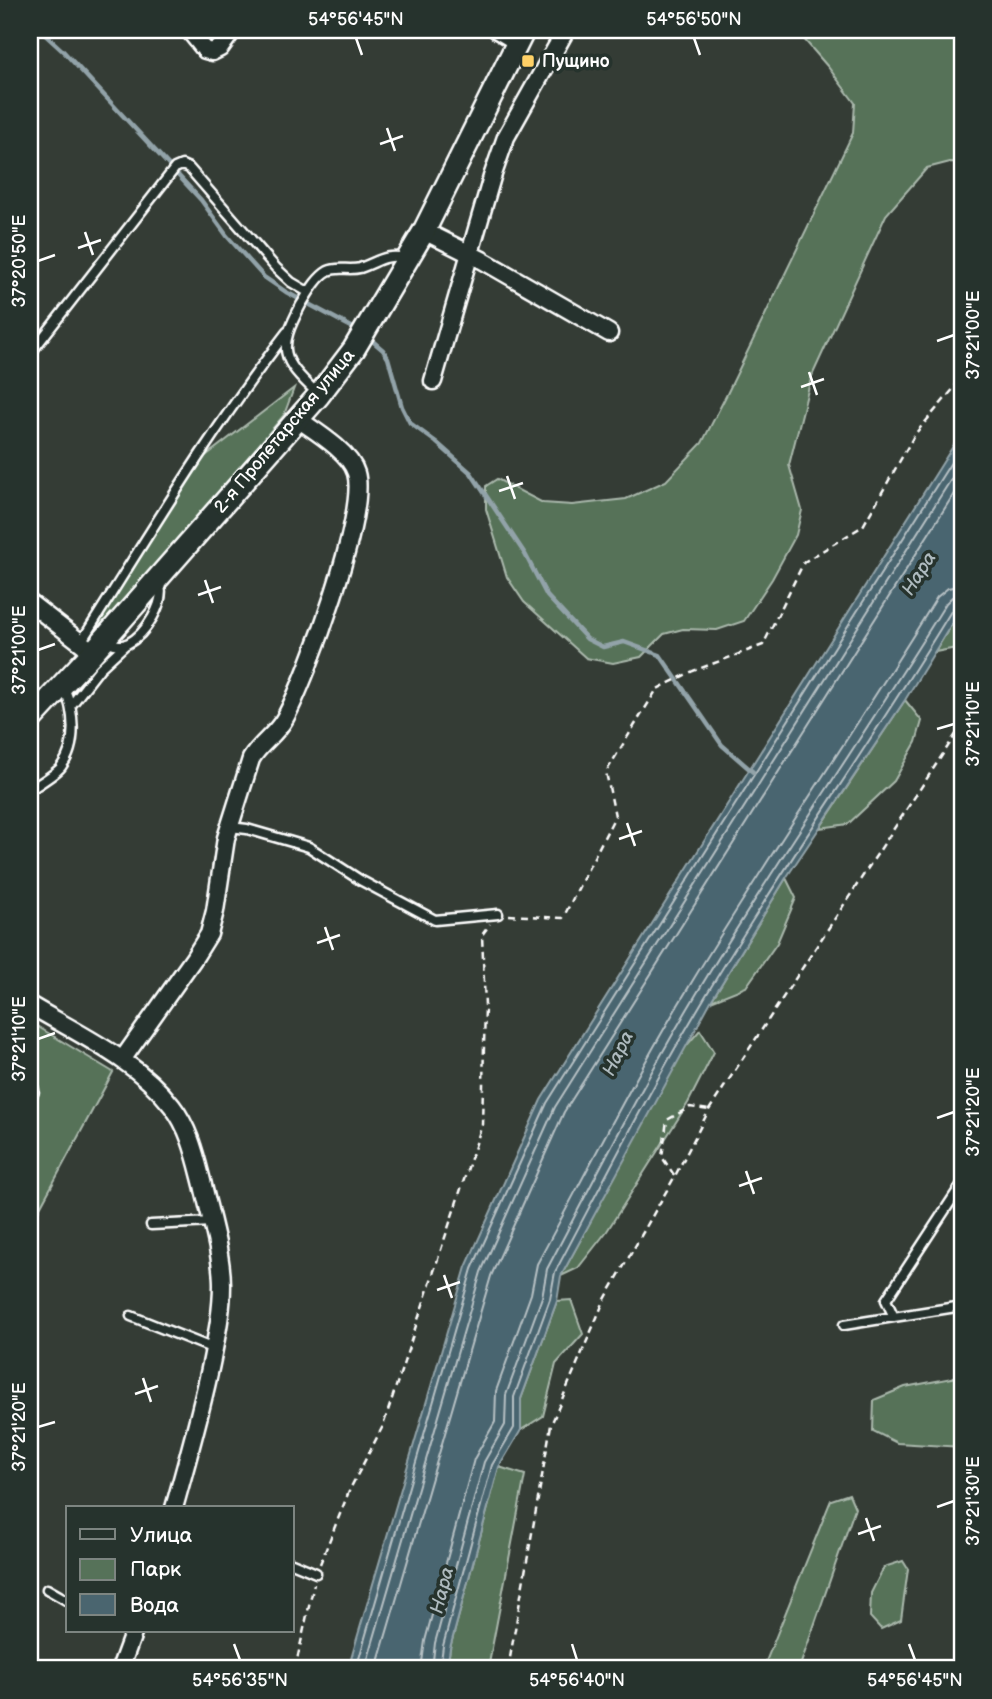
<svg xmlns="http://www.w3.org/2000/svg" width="992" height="1699" font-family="'Balsamiq Sans',sans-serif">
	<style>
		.green { fill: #567259; stroke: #aab8ac; stroke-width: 2 }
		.water { fill: #4a656f; stroke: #92a3a9; stroke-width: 2 }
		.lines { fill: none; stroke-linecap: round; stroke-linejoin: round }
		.shore { stroke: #b7c1c5; stroke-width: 2 }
		.stream { stroke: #92a3a9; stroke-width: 4.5 }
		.service-casing { stroke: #fff; stroke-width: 13 }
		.minor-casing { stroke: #fff; stroke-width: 21 }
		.secondary-casing { stroke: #fff; stroke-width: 26 }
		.path { stroke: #fff; stroke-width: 2.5; stroke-dasharray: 7 5; stroke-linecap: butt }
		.service { stroke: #26332d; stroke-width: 8 }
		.minor { stroke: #26332d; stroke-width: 16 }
		.secondary { stroke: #26332d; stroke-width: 21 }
		.ticks { fill: none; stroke: #fff; stroke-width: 2.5 }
		.poi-dot { fill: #ffd166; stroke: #26332d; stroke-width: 2.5 }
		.labels { text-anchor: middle; stroke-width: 7; stroke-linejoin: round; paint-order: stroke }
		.poi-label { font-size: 18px; font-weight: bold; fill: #fff; stroke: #26332d; text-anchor: start }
		.street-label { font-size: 18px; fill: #fff; stroke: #26332d }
		.water-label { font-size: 19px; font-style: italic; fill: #aebabe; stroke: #26332d }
		.neatline { fill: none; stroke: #fff; stroke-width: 2.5 }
		.ticks-label { font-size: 18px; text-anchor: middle; fill: #fff }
	</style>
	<rect width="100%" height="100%" fill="#343c35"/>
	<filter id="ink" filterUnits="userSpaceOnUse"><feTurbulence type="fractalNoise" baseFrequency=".0143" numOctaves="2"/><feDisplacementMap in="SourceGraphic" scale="14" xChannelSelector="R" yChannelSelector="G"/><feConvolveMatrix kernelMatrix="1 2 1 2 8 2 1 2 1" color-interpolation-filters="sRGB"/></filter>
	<g filter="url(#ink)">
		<path class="green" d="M796,30H962V163L950,162L927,168L886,215L811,378L789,465L802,510L796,535L772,579L744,621L717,630L683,629L664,634L641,657L613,663L586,658L524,602L507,577L486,509V486L497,479L543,503L572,505L626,499L666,481L702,443L727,394L853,133L855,103L828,67Z
			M294,388L284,415L179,540L94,634L124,575L203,458Z
			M962,607V647L935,652Z
			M905,700L922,721L916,742L894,781L848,824L820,828Z
			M786,878L796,898L777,943L746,987L711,1001Z
			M30,1022L113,1072L30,1226Z
			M700,1030L714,1052L688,1103L607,1231L578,1268L561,1276L682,1051Z
			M571,1300L583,1334L556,1364L543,1416L521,1430V1399L557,1301Z
			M962,1372V1447L897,1443L873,1431L874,1400L905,1387L952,1378Z
			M499,1467L525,1475L488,1669H447L450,1648Z
			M849,1494L855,1508L799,1669H763L831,1500Z
			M903,1561L908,1569L901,1620L881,1629L870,1617L871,1593L884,1567Z"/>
		<path class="water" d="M962,432V607L905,700L786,878L711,1001L561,1276L557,1301L521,1399V1430L499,1467L450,1648L447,1669H348L466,1267L541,1100Z"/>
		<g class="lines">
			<path class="shore" d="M356,1669L472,1269L547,1103L962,445
				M365,1669L481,1272L555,1107L962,462
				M376,1669L491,1276L564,1112L962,481
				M421,1669L425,1641L474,1459L495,1422L496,1391L531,1294L537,1264C587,1171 635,1076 690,985C769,854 857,728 937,597L948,588L962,585
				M432,1669L435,1643L484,1462L505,1425L506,1395L542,1297L547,1269C596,1176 643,1083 697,993C776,861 865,735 946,603L952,597L962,596
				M440,1669L443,1646L492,1465L514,1428V1397L550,1299L555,1272C604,1180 651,1087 705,997C784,865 873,740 953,608L962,604"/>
			<path class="stream" d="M40,30L64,52L201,200L227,236L264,277L286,292L359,331
				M369,338L383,350L388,358L402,407L410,423L436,442L471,473L525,554L547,596L587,639L603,647L624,642L660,655L722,745L753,772"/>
			<g class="service-casing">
				<path id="service" d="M30,354L175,168L182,165L189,168L276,268L291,282L308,292
					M317,393C281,359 277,350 301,305C308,294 316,278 328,271C338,266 349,271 360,268C380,261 384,254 406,258
					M104,640C112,643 119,647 127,644C145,635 167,602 159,582
					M81,642C147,538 211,430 287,332
					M72,704L100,668L126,644
					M30,790C38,784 56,774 61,767C78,745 74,710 64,687
					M230,827L247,829L309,847L360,880L435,920L498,914
					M151,1225L212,1222
					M131,1316L214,1349
					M894,1317L886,1300L962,1184
					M844,1325L962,1306
					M292,1563L316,1573
					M47,1589L68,1601"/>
			</g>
			<g class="minor-casing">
				<path id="minor" d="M189,30L205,50L212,52L220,48L233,30
					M497,30L517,42
					M424,231L482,260L609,333
					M433,381L492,177L506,137L566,30
					M30,603L93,652
					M30,1005C78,1034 137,1060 172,1106C190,1129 196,1158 203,1185C210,1216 222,1254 222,1285C222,1310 217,1334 212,1359C202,1409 188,1458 174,1508
					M122,1060L194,958L209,934L215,911L226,838L251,759C260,743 276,735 285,718C307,678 368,513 356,473C350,452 315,431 298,419
					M30,1090V1091
					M120,1669L134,1631"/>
			</g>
			<g class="secondary-casing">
				<path id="secondary" d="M30,720L93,652L319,395L354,349L424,231L524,30"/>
			</g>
			<path class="path" d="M509,915L563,918L615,816L606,772L657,689L693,671L763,645L804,562L863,526L915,434L955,387L962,371
				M674,1175L662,1157L667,1120L690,1107L709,1110
				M320,1564L350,1489L383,1426L482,1125L485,1006L482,935L490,924
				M295,1669L314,1584
				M508,1669L551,1425L604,1301L675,1176L709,1110L962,725"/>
			<use href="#service" class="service"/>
			<use href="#minor" class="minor"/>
			<use href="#secondary" class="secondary"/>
		</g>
	</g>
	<path class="ticks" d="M356,38L362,55M694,38L700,55M387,128L395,151M380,144L403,136M85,232L93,255M78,248L101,240M38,261L55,255M937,341L954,335M809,372L817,395M801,387L824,379M507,476L515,499M499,491L523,483M205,580L213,603M198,595L221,587M38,650L55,644M937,729L954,724M627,823L635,846M619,839L642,831M325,927L333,950M317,943L340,935M38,1039L55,1033M937,1118L954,1112M746,1171L754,1194M739,1186L762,1178M444,1275L452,1298M437,1290L460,1282M143,1378L151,1402M135,1394L158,1386M38,1427L55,1422M937,1507L954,1501M866,1518L874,1541M858,1534L881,1526M234,1644L240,1660M572,1644L577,1660M909,1644L915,1660"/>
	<rect class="poi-dot" x="521" y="54" width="14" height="14" rx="3.5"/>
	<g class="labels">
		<g class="poi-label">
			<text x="542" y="67">Пущино</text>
		</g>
		<g class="street-label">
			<text transform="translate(284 431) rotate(-50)" y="6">2-я Пролетарская улица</text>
		</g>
		<g class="water-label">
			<text transform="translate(918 573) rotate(-58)" y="7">Нара</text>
			<text transform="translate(617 1053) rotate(-64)" y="7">Нара</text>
			<text transform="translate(441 1590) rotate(-76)" y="7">Нара</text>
		</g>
	</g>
	<rect width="992" height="1699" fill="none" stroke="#26332d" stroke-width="77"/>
	<rect x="66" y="1506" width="228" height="126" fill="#26332d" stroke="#7d8581" stroke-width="2"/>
	<rect x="80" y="1529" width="35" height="10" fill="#26332d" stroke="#7d8581" stroke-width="2"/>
	<text x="130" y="1542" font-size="21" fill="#ffffff">Улица</text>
	<rect x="80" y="1559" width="35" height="21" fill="#567259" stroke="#7d8581" stroke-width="2"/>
	<text x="130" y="1576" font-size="21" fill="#ffffff">Парк</text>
	<rect x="80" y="1594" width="35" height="21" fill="#4a656f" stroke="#7d8581" stroke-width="2"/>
	<text x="130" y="1612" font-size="21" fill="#ffffff">Вода</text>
	<rect x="38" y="38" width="916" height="1622" class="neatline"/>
	<g class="ticks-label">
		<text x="356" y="25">54°56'45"N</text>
		<text x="694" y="25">54°56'50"N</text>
		<text transform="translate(19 261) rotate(-90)" y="6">37°20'50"E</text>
		<text transform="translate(973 335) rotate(-90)" y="6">37°21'00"E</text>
		<text transform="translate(19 650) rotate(-90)" y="6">37°21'00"E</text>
		<text transform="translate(973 724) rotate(-90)" y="6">37°21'10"E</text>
		<text transform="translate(19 1039) rotate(-90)" y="6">37°21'10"E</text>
		<text transform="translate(973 1112) rotate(-90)" y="6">37°21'20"E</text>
		<text transform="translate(19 1427) rotate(-90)" y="6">37°21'20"E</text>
		<text transform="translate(973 1501) rotate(-90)" y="6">37°21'30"E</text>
		<text x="240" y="1686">54°56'35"N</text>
		<text x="577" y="1686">54°56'40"N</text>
		<text x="915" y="1686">54°56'45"N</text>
	</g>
</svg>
